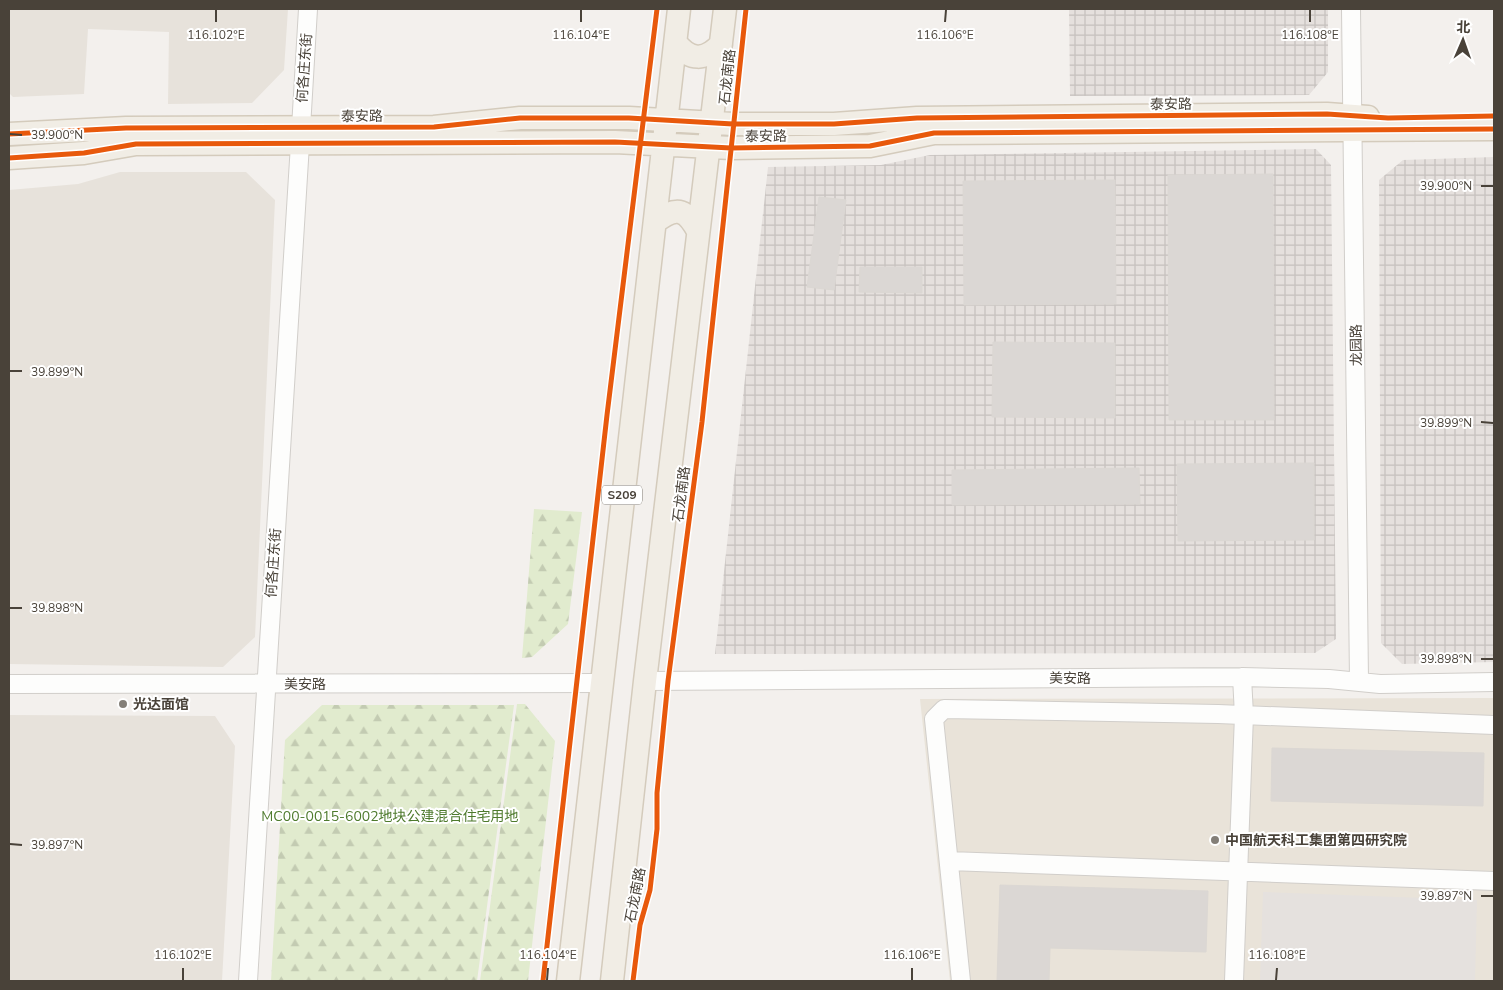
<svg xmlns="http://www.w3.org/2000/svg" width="1503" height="990" font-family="'Nunito Sans','Noto Sans SC',sans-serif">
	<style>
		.residential { fill: #e7e2db }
		.industrial { fill: url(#industrial-grid) }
		.education { fill: #e9e3d9 }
		.forest { fill: url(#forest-firs) }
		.parking { fill: #e5e1de }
		.building { fill: #dbd7d4; stroke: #dbd7d3 }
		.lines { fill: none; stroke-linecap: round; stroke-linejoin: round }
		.minor-casing { stroke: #d1ceca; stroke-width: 20 }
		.major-casing { stroke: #d4cbbc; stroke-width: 25 }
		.minor { stroke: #fdfdfc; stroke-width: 18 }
		.major { stroke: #f1ede5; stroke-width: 22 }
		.cycleway-casing { stroke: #fff; stroke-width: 8 }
		.cycleway { stroke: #e8590c; stroke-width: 5 }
		.ticks { fill: none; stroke: #494239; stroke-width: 2 }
		.poi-dot { fill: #847f78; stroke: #fff; stroke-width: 2 }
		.labels { text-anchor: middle; stroke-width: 4; stroke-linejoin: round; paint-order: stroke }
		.shield { fill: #fff; stroke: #807b74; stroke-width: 1 }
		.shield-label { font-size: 12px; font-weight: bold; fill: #494239 }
		.street-label { font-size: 14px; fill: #494239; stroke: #fff }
		.poi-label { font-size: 14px; font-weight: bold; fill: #494239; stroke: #fff; text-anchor: start }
		.park-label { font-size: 14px; fill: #4e7a2d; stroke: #fff }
		.ticks-label { font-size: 12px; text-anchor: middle; fill: #494239; stroke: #fff; stroke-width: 4; stroke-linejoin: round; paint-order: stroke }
	</style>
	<defs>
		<pattern id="industrial-grid" width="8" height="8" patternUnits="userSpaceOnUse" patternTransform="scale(1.25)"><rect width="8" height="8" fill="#e5e0dd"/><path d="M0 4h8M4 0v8" fill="none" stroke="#c6c1be"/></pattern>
		<pattern id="forest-firs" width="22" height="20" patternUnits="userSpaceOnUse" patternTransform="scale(1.25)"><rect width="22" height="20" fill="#e1ebce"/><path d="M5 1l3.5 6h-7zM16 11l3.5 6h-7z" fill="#c3cbb2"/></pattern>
	</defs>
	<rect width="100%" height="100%" fill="#f3f0ed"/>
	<path class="residential" d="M9,9H288L284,70L252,103L168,104L169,32L88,29L84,94L13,97L9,93Z
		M120,172H246L275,200L255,637L223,667L9,664V190L78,184Z
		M9,715L215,716L235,746L222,981H9Z"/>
	<path class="industrial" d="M1069,9H1328V72L1309,95L1070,96Z
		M1316,149L1331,165L1336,639L1315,653L715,654L768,167L881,165L930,155Z
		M1494,157V662L1402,664L1381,643L1379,180L1403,160Z"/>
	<path class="education" d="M1494,698V981H950L920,699Z"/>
	<path class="forest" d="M534,509L582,512L568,624L532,657L522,658Z
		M517,704H525L555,741L528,981H480Z
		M322,705H514L477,981H271L285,740Z"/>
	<path class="parking" d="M1263,892L1477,900L1475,981H1260Z"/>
	<path class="building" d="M1273,174L1274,420H1169L1168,175Z
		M1115,180L1116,304L964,305L963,181Z
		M819,197L846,200L834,290L807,287Z
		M860,267H922V293L859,292Z
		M993,342L1115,343V418L992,417Z
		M1314,463V540L1178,541L1177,464Z
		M1139,468L1140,504L952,505V470Z
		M1272,748L1484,753L1483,806L1271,801Z
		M1000,885L1208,891L1206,952L1050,948L1049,981H997Z"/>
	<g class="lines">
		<g class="minor-casing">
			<path id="minor" d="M1351,9L1359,680
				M301,128L308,9
				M645,681L1242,677L1329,679L1380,684L1494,682
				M9,684L600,683
				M949,861L1494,881
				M248,981L300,144
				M961,981L934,719L944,709L1218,714L1494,725
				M1234,981L1244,715L1242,677"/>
		</g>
		<g class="major-casing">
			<path id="major" d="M676,43C690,61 705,61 721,44
				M9,134L126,128L434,127L520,118H629L733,124H834L917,118L1327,114L1368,117
				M9,158L84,153L136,144L615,142L731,148L870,146L934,133L1494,129
				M655,222C675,207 685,207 698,231
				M568,981L679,9
				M612,981L645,681L725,9"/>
		</g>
		<use href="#minor" class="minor"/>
		<use href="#major" class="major"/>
		<g class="cycleway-casing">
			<path id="cycleway" d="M9,134L126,128L434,127L520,118H629L733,124H834L917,118L1327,114L1388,118L1494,116
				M9,158L84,153L136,144L615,142L731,148L870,146L934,133L1494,129
				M543,981L607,415L657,9
				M633,981L640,925L650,890L657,829V793L668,681L702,422L746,9"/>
		</g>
		<use href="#cycleway" class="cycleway"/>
	</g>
	<path class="ticks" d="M216,22V10M581,22V10M945,22L946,10M1310,22V10M10,134L22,135M1481,186H1493M10,371H22M1481,422L1493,423M10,608H22M1481,659H1493M10,844L22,845M1481,896H1493M183,980V968M547,980L548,968M912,980V968M1276,980L1277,968"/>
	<g class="poi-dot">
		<circle cx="123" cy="704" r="5"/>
		<circle cx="1215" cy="840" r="5"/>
	</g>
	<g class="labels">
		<rect class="shield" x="602" y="485.5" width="40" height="19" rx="4"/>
		<g class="shield-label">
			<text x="622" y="499">S209</text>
		</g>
		<g class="street-label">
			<text transform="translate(304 68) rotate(-86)" y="5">何各庄东街</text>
			<text transform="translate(727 77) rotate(-84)" y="5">石龙南路</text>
			<text transform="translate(1171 104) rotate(-1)" y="5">泰安路</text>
			<text transform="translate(362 116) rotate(-1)" y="5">泰安路</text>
			<text transform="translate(766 136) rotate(-1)" y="5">泰安路</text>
			<text transform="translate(1356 345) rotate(-91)" y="5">龙园路</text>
			<text transform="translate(681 494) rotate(-83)" y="5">石龙南路</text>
			<text transform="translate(273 563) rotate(-86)" y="5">何各庄东街</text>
			<text x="1070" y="683">美安路</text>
			<text x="305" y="689">美安路</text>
			<text transform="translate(635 895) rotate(-79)" y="5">石龙南路</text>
		</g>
		<g class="poi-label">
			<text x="133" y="709">光达面馆</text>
			<text x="1225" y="845">中国航天科工集团第四研究院</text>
		</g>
		<g class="park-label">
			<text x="390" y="821">MC00-0015-6002地块公建混合住宅用地</text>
		</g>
	</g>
	<g class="ticks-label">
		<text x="216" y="39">116.102°E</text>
		<text x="581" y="39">116.104°E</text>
		<text x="945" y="39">116.106°E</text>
		<text x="1310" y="39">116.108°E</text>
		<text x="57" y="139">39.900°N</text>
		<text x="1446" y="190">39.900°N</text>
		<text x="57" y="376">39.899°N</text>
		<text x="1446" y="427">39.899°N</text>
		<text x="57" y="612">39.898°N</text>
		<text x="1446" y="663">39.898°N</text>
		<text x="57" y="849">39.897°N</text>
		<text x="1446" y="900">39.897°N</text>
		<text x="183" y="959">116.102°E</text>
		<text x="548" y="959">116.104°E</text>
		<text x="912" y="959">116.106°E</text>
		<text x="1277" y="959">116.108°E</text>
	</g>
	<rect width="1503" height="990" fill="none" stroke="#494239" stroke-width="20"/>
	<g transform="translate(1463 40) rotate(2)" stroke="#ffffff" stroke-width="4" paint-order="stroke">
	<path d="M0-4L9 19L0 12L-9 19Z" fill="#494239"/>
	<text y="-8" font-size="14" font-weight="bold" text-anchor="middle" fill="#494239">北</text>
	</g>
</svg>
